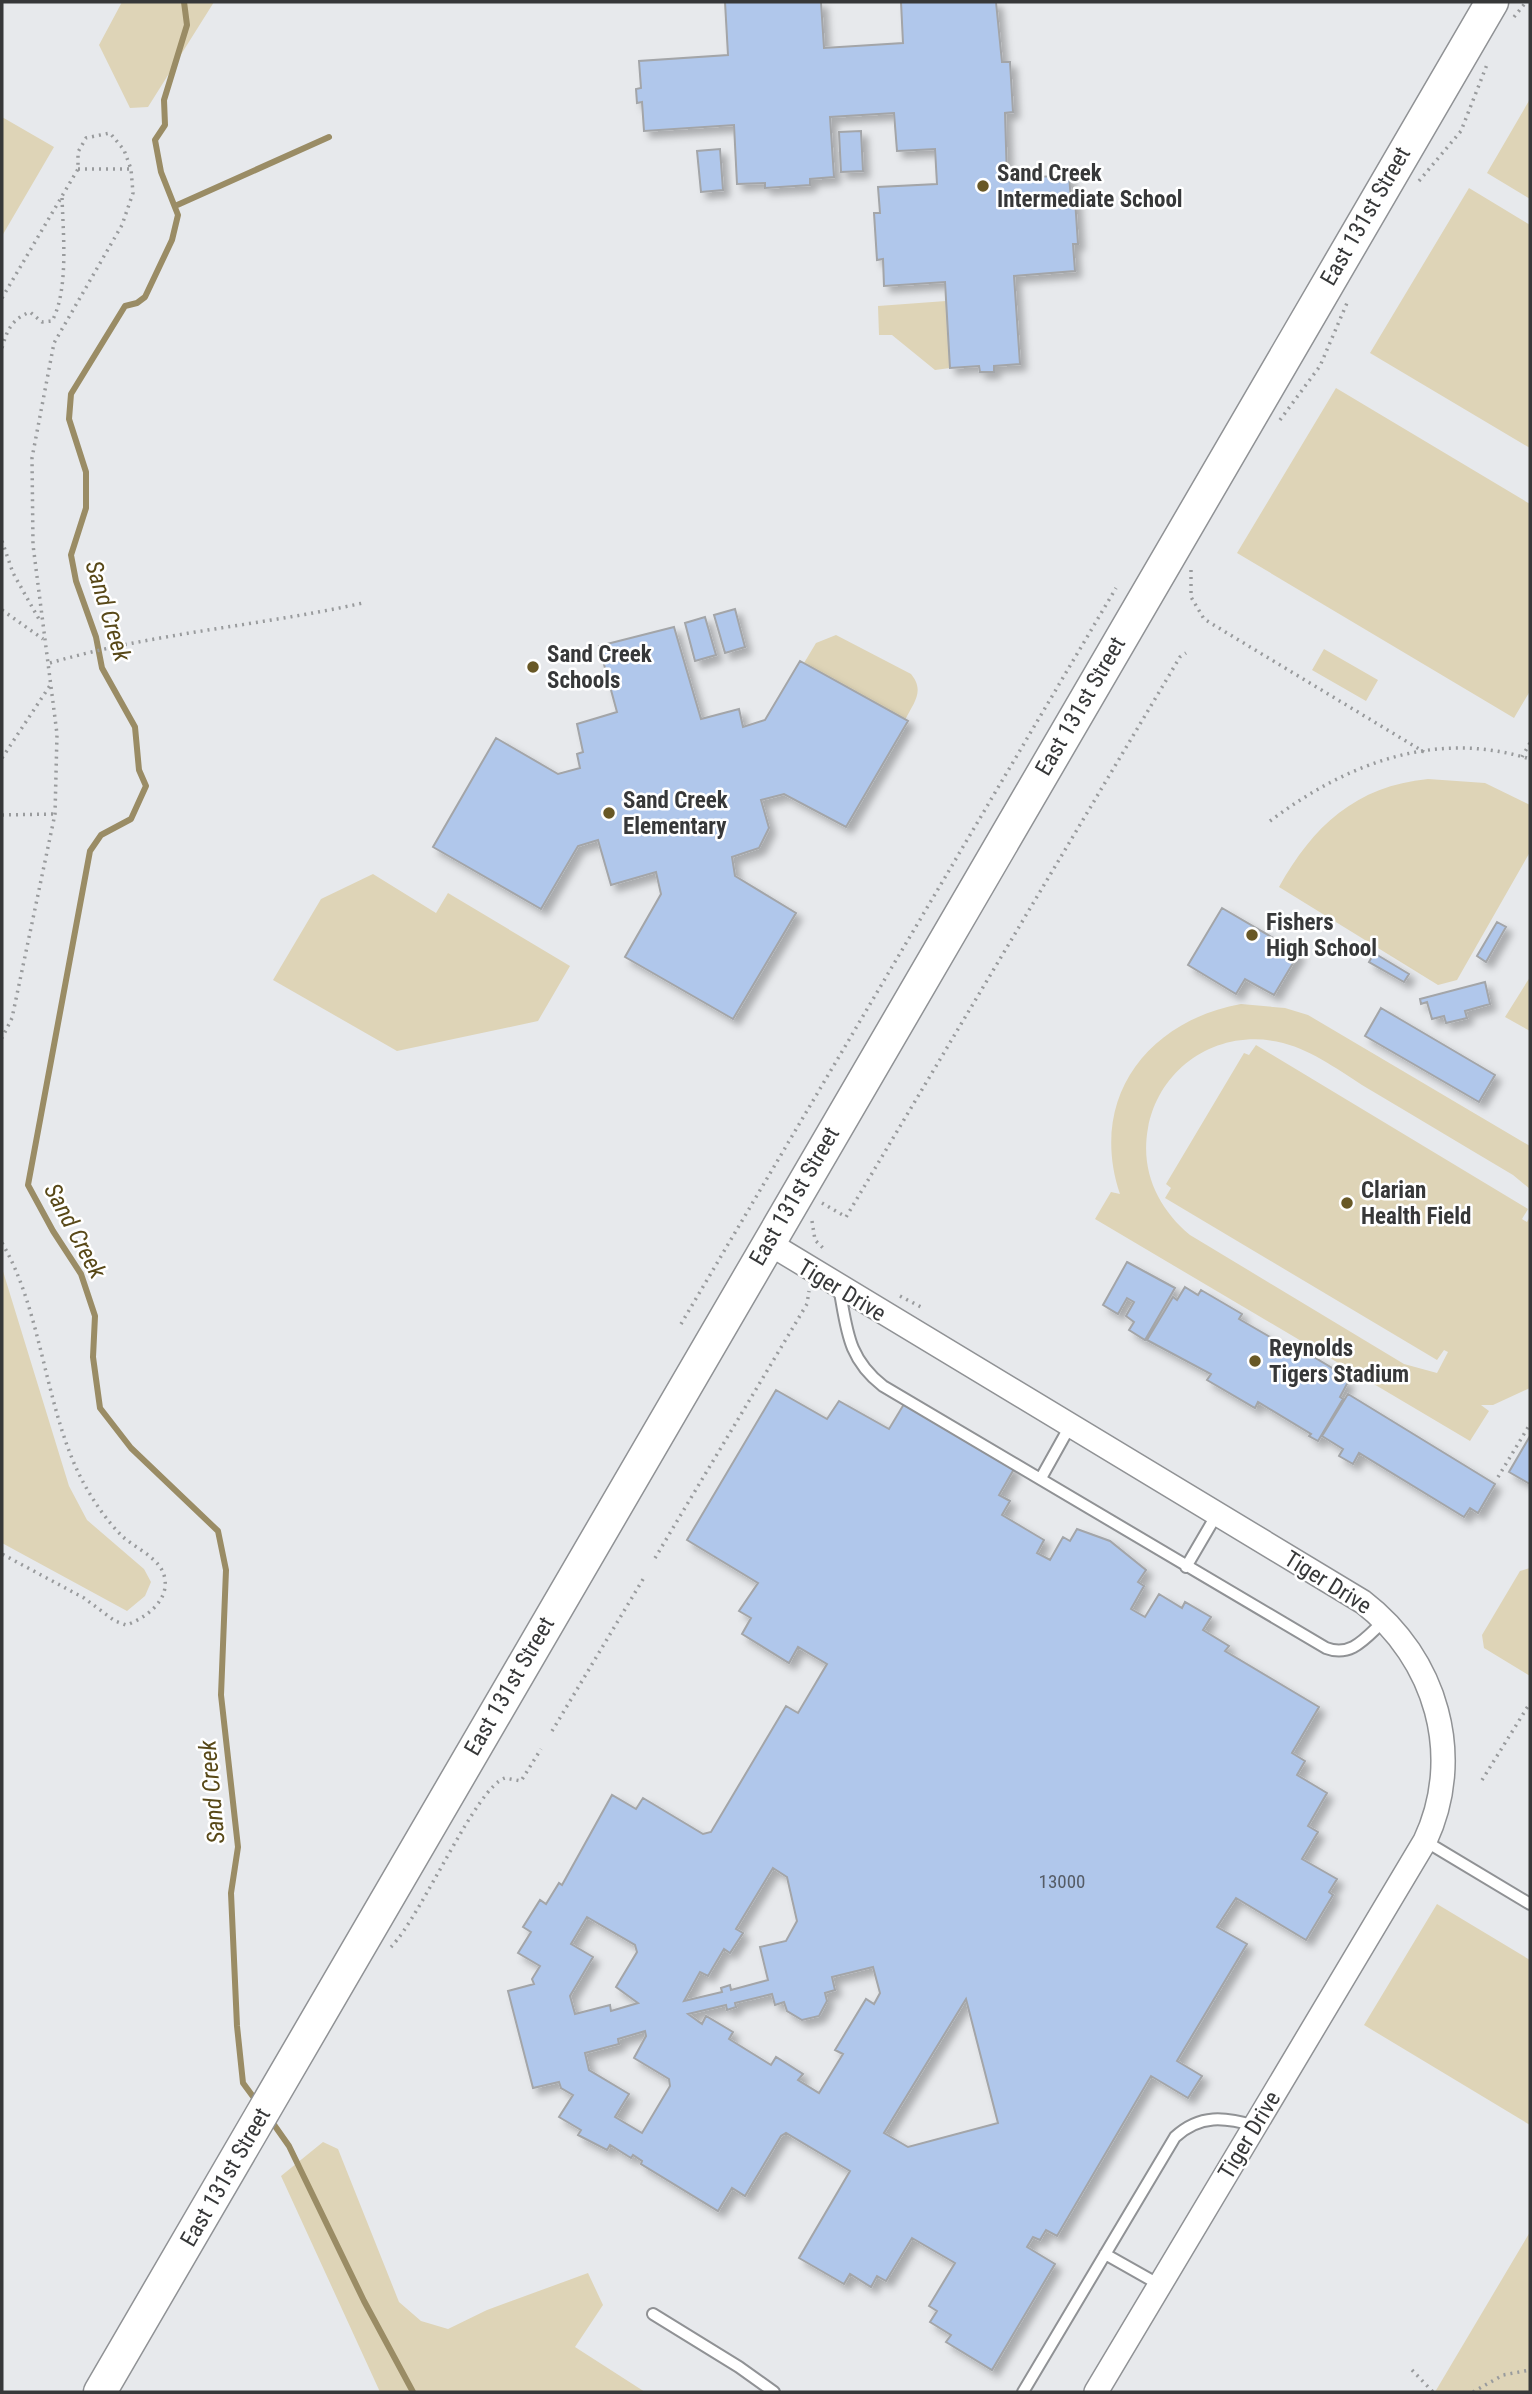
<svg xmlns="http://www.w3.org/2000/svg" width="1532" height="2394" font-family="'Roboto Condensed',sans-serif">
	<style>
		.green { fill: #ded4b7 }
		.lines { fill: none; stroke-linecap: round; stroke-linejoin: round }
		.stream { stroke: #9a8c65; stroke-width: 6 }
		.building { fill: #b0c7eb; stroke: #a3a5a8; stroke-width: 2; fill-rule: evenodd; filter: url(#shadow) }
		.lane-casing { stroke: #909295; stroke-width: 14 }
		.street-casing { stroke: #909295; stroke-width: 26 }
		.secondary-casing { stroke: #909295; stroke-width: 35 }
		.path { stroke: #999b9d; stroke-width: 3.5; stroke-dasharray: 2 5; stroke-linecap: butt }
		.lane { stroke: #fff; stroke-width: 10 }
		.street { stroke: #fff; stroke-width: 23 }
		.secondary { stroke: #fff; stroke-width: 32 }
		.poi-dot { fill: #685826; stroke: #fff; stroke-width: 2.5 }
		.labels { text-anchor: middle; stroke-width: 5; stroke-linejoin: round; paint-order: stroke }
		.number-label { font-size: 19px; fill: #555c66 }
		.poi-label { font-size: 23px; font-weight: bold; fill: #373839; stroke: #fff; text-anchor: start }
		.street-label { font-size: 23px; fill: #373839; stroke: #fff }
		.water-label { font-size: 24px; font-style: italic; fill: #584817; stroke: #fff }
	</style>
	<defs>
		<filter id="shadow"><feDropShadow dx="6" dy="6" stdDeviation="3.5" flood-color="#0004"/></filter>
	</defs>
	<rect width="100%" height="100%" fill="#e7e9ec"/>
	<path class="green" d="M122,2H214L148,107L130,108L99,45Z
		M1530,99V199L1487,173Z
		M2,117L54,147L2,236Z
		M1469,188L1530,225V448L1370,353Z
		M946,301L950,368L935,370L892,335H879L878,306Z
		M1336,388L1530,504V691L1514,718L1237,553Z
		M836,635L911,674C925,691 914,702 905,720L804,663L816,643Z
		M1324,649L1378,680L1366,701L1312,670Z
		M1428,779L1485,783L1530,805V852L1457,980L1438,985L1279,887C1313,826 1356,786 1428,779Z
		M373,874L436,913L448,893L570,966L538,1021L397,1051L273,980L321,899Z
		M1530,977V1031L1505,1017Z
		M1241,1004L1285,1008L1308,1015L1530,1146V1189L1513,1175C1464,1146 1416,1117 1367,1088C1341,1072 1314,1051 1283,1043C1221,1027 1160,1065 1148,1128C1140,1171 1158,1208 1190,1235L1404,1364L1437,1373L1448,1352L1444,1350L1437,1360L1165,1198L1171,1188L1166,1184L1244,1053L1249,1055L1256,1045L1528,1209L1522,1219L1527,1222L1530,1216V1388L1493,1405H1481L1489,1411L1470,1441L1095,1219L1111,1192L1120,1194C1088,1099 1147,1021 1241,1004Z
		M2,1268L69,1486L87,1520L144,1569L151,1582L145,1596L127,1611L2,1543Z
		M1530,1568V1676L1484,1648L1482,1635L1520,1571Z
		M1437,1904L1530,1960V2125L1364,2025Z
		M323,2142L338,2149L399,2302L421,2321L448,2329L487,2310L588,2273L603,2305L575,2347L645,2392H380L281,2176Z
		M1530,2232V2392H1435Z"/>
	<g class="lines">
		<path class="stream" d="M184,2L187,25L164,100L165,125L155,140L161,172L178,215L172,240L145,297L137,303L125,306L71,394L69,419L86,472V508L71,555L76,581L96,637L102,668L135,727L139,770L146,786L131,819L101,835L90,851L28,1185L53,1231L81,1274L95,1316L93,1357L100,1408L131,1448L218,1531L226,1570L221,1695L238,1847L231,1893L237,2026L243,2083L257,2102
			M175,206L329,137
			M270,2119L289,2146L364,2301L413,2392"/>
	</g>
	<path class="building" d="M725,2H821L824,48L903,43L901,2H996L1002,62H1010L1013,112L1005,113L1007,179L1069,175L1071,200L1075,199L1078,244H1073L1075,271L1014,276L1020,364L994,366V372H980L979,366L950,368L945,282L884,286L883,259L877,260L874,213H880L878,187L937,184L935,149L897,151L894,113L830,117L834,177L810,179V185L765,188V183L737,184L734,125L644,131L642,102L637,103L636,89L641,88L639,61L728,55Z
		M861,131L863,171L841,172L839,132Z
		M720,149L723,190L701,192L697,151Z
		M735,609L745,647L725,653L714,615Z
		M705,617L716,655L695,661L685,623Z
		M674,627L701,719L739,709L743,727L765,720L800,661L908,721L846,827L784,794L761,800L769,828L759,848L732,857L735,876L796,913L733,1019L625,957L661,894L656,872L611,885L598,840L578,846L541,909L433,847L496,738L558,774L580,768L577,754L583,752L577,724L617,712L599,646Z
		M1222,908L1299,953L1274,995L1245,979L1236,994L1188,965Z
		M1497,922L1506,927L1486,962L1477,956Z
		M1374,953L1409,974L1404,982L1369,962Z
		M1485,982L1490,1004L1465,1011L1467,1018L1446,1023L1444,1016L1432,1019L1427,1002L1421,1004L1420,999Z
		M1381,1008L1495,1075L1479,1102L1365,1036Z
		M1127,1262L1175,1288L1145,1340L1129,1330L1134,1322L1126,1316L1134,1302L1127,1298L1118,1314L1103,1305Z
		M1185,1287L1198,1295L1201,1290L1242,1314L1239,1319L1294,1351L1297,1347L1337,1371L1335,1375L1348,1382L1340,1397L1343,1399L1318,1441L1309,1436L1311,1434L1258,1402L1255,1408L1207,1380L1211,1374L1147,1340L1173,1297L1177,1300Z
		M776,1390L827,1419L839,1401L889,1429L904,1404L1014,1469L999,1495L1010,1501L1002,1515L1044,1540L1037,1553L1050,1560L1063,1537L1070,1541L1077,1529L1110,1541L1146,1570L1138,1582L1144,1586L1131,1609L1145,1617L1159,1594L1182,1608L1185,1602L1211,1617L1203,1630L1229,1646L1225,1651L1319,1707L1292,1753L1305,1761L1297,1775L1327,1793L1308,1826L1318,1832L1302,1859L1337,1879L1329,1892L1333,1895L1306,1940L1236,1898L1217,1927L1247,1944L1177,2061L1202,2076L1188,2098L1151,2076L1057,2236L1046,2230L1040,2240L1033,2237L1027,2247L1055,2264L992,2370L946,2342L951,2335L930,2322L937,2311L929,2306L955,2263L912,2238L886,2281L877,2276L871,2287L850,2274L844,2284L799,2258L850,2171L786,2133L781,2136L745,2196L732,2188L718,2211L641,2164L642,2161L633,2155L631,2158L610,2145L607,2150L578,2135L581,2130L559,2117L573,2095L561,2088L559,2082L533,2088L508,1991L534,1984L532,1979L540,1966L518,1953L531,1932L523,1927L540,1900L546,1904L559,1883L562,1885L612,1795L636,1809L643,1798L703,1834L711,1832L786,1706L798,1713L827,1664L798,1647L789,1663L742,1634L751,1618L739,1611L758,1583L687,1540ZM773,1868L787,1877L797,1921L786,1941L760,1947L768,1980L731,1990L730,1985L721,1988L722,1992L684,2001L700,1972L708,1976L724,1949L730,1953L743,1933L736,1929ZM587,1917L635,1945L637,1952L616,1987L638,2003L611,2011L610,2005L575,2014L570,1996L593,1957L571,1944ZM873,1967L880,1993L874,2004L866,1999L835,2050L843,2054L819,2093L798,2080L803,2074L776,2057L771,2065L729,2039L733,2032L706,2016L702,2024L688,2014L726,2005L727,2010L736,2007L735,2003L772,1994L775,2005L784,2002L787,2011L802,2020L819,2016L827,2001L825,1993L835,1990L832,1977ZM966,1999L998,2123L908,2147L884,2133ZM645,2031L646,2036L634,2058L669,2079L670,2086L642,2133L615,2117L629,2094L589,2070L585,2053L619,2044L618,2039Z
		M1348,1394L1495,1484L1478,1513L1470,1508L1464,1517L1359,1453L1353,1464L1339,1456L1343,1449L1322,1436Z
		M1530,1436V1484L1509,1472Z"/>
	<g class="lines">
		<g class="lane-casing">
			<path id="lane" d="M839,1287C847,1329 847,1358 883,1386L1326,1648C1352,1658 1366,1637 1385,1620
				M1041,1478L1070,1426
				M1186,1567L1217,1514
				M1425,1841L1530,1904
				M1105,2254L1160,2285
				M653,2314L739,2367L774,2392
				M1023,2392L1175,2137C1200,2114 1225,2117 1255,2126"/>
		</g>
		<g class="street-casing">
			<path id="street" d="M767,1242L1363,1602C1436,1658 1465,1756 1425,1841L1096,2392"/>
		</g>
		<g class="secondary-casing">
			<path id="secondary" d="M100,2392L1492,2"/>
		</g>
		<path class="path" d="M1514,17L1526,2
			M78,169H131
			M1419,181L1461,131L1488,62
			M2,298L78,169V152L86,138L110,133L124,150L131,169L133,193L122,225L54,343L32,458L33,545L57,734L55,814L12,1018L2,1038
			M2,348C7,330 12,319 30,312L42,322L52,321C69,290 63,233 62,197
			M1280,420L1320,366L1347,303
			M2,541L13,573L40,621
			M1191,570V597L1204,619L1424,752
			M2,610L43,639
			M50,663C152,633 259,626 363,603
			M1522,757L1530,743
			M2,758L51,684
			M2,815L55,814
			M1270,821C1346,764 1435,729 1530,759
			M822,1203L846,1217L1180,657L1186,653
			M812,1221L815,1240L825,1250
			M2,1243C42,1310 45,1409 82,1480C92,1499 106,1520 122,1536C136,1549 163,1559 165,1580C168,1602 144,1619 126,1625L115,1621L84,1598L2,1554
			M900,1296L921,1307
			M681,1324L1116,588
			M1498,1477L1530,1424
			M655,1558L807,1304L809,1291
			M552,1731L645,1576
			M1482,1780L1530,1703
			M391,1947C422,1915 476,1787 505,1778L521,1781L541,1749
			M1412,2370L1433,2392
			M1473,2392L1503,2375L1530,2370"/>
		<use href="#lane" class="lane"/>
		<use href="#street" class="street"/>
		<use href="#secondary" class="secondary"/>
	</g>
	<g class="poi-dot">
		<circle cx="983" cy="186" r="7"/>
		<circle cx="533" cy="667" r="7"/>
		<circle cx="609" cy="813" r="7"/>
		<circle cx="1252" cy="935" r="7"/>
		<circle cx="1347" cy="1203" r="7"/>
		<circle cx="1255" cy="1361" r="7"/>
	</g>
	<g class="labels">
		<g class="number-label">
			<text x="1062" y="1888">13000</text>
		</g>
		<g class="poi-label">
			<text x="997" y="181">Sand Creek<tspan x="997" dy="26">Intermediate School</tspan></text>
			<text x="547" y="662">Sand Creek<tspan x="547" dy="26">Schools</tspan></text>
			<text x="623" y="808">Sand Creek<tspan x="623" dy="26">Elementary</tspan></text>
			<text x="1266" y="930">Fishers<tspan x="1266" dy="26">High School</tspan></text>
			<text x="1361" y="1198">Clarian<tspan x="1361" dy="26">Health Field</tspan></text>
			<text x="1269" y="1356">Reynolds<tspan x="1269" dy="26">Tigers Stadium</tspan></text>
		</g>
		<g class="street-label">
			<text transform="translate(1365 216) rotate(-60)" y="8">East 131st Street</text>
			<text transform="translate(1080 706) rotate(-60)" y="8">East 131st Street</text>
			<text transform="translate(794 1196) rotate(-60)" y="8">East 131st Street</text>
			<text transform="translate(842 1290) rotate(31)" y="8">Tiger Drive</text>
			<text transform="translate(1328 1582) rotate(32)" y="8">Tiger Drive</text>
			<text transform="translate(509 1686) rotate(-60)" y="8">East 131st Street</text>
			<text transform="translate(1249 2135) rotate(-59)" y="8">Tiger Drive</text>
			<text transform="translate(225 2177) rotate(-60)" y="8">East 131st Street</text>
		</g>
		<g class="water-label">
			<text transform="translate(108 611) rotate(73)" y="8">Sand Creek</text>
			<text transform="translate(75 1231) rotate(62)" y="8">Sand Creek</text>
			<text transform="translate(212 1792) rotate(-95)" y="8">Sand Creek</text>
		</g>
	</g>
	<rect width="1532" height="2394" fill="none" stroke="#373839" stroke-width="7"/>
</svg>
